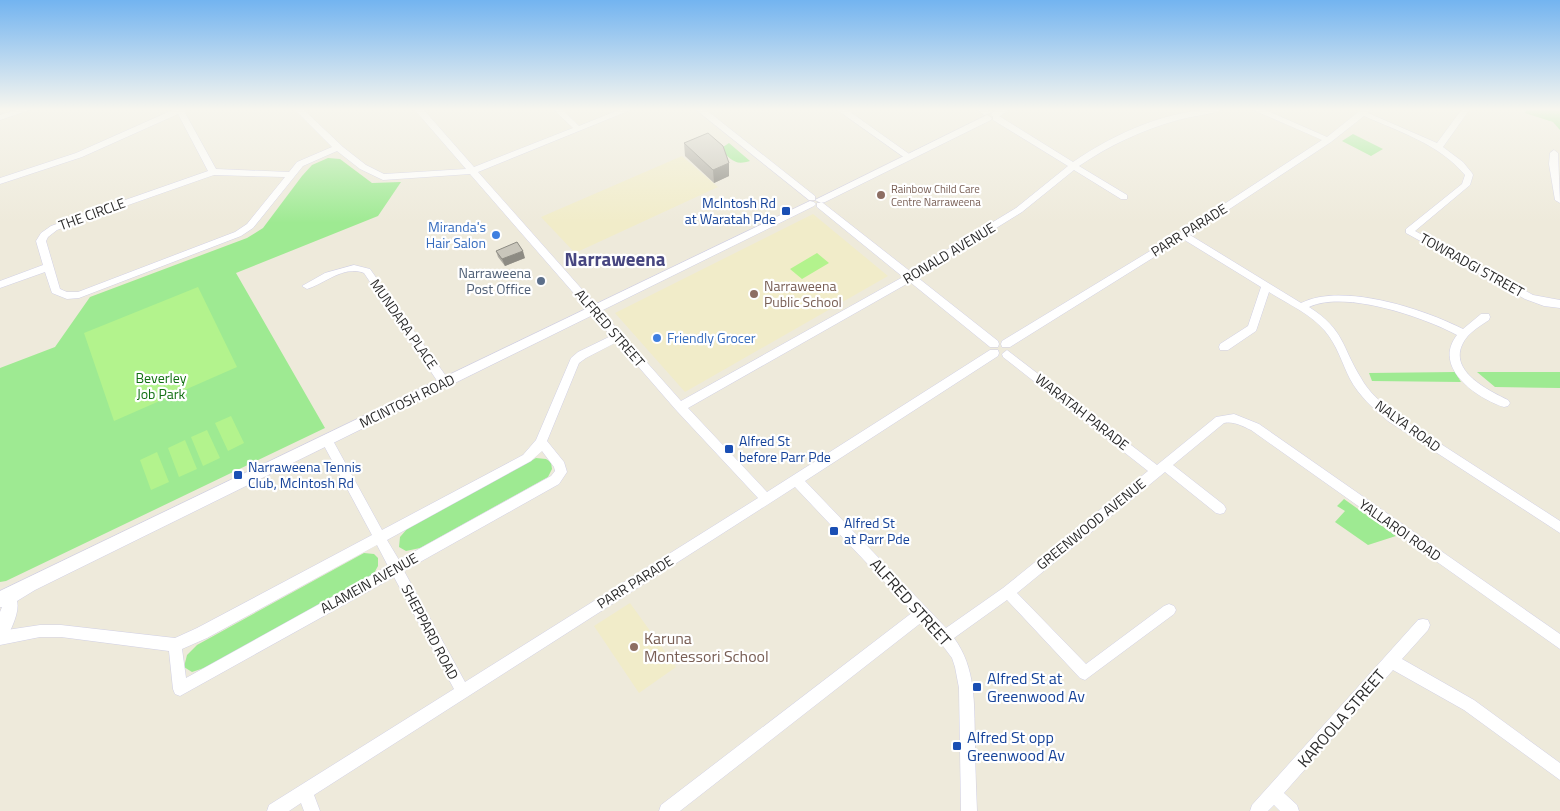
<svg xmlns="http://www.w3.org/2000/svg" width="1560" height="811" font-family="'Titillium Web',sans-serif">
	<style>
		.education { fill: #f1ecc9 }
		.green { fill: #9eea92 }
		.pitch { fill: #b3f38d }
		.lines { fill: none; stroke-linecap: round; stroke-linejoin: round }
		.minor-casing { stroke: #d1d0e5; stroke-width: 1 }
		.tertiary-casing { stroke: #d1d0e5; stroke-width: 1 }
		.minor { fill: #fff; fill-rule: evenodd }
		.tertiary { fill: #fff; fill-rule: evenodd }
		.wall { fill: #adaaa1 }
		.shaded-wall { fill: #8d8b83 }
		.building { fill: #c9c6bb; stroke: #8d8b83 }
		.education-dot { fill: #8d6e63; stroke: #fff; stroke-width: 2 }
		.transit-dot { fill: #1a4fb4; stroke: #fff; stroke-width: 2 }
		.shop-dot { fill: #3f7fe0; stroke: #fff; stroke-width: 2 }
		.service-dot { fill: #5c6f8a; stroke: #fff; stroke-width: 2 }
		.labels { text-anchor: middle; stroke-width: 4.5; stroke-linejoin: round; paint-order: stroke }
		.far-education-label { font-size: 11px; fill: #785e54; stroke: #fff; text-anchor: start }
		.transit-label { font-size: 14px; fill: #164399; stroke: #fff; text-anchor: start }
		.street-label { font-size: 14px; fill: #2b2b2b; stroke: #fff }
		.shop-label { font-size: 14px; fill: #366cbe; stroke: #fff; text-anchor: end }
		.service-label { font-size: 14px; fill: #4e5e75; stroke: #fff; text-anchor: end }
		.education-label { font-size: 14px; fill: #785e54; stroke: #fff; text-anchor: start }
		.park-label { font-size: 14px; fill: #137013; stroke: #fff }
		.near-street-label { font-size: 16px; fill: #2b2b2b; stroke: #fff }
		.near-education-label { font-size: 16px; fill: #785e54; stroke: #fff; text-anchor: start }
		.near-transit-label { font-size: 16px; fill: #164399; stroke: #fff; text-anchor: start }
		.district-label { font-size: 19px; font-weight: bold; fill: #474680; stroke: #fff }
	</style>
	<rect width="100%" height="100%" fill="#eeeadb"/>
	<path class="education" d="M682,156L718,187L575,253L541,217Z
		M813,214L888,276L685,392L615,313Z
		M630,603L676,667L639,693L594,626Z"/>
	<path class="green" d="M1527,109H1560V130L1553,122L1525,113Z
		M1353,134L1383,149L1371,156L1342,141Z
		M729,143L750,161C734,166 731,159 720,149Z
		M328,158L340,159L372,183L401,182L378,216L236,273L325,428L6,581L0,582V368L55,347L90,297L247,238L263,228L302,176L312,165Z
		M1455,372L1461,382L1372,381L1369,373Z
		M1477,372H1560V388L1495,387Z
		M536,458L546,459L551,462L552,469L548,477L420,548L406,551L399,547L400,537L407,529Z
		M1344,499L1396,536L1368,545L1335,522L1345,511L1337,506Z
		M364,553L374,554L378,558V566L373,575L207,667L192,672L184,667L187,655L197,645Z"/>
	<path class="pitch" d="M817,253L829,263L802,279L790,269Z
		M198,287L237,367L114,421L84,333Z
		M231,416L244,443L228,451L215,423Z
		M207,430L220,458L203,466L191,437Z
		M185,440L197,469L179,477L168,448Z
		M157,452L169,482L151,490L140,460Z"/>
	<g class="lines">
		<g class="minor-casing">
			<path id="minor" d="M19,109H33L0,120V115Z
				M175,109H187L184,111L216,169L289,172L297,162L332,147L294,109H303L343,147L366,165L384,174L466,169L414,109H423L474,167L573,128L553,109H562L579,126L621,109H633L478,172L681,401L903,277L817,207V203H823L911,272L1016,208L1068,166L993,120V116H999L1073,162C1117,132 1169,109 1223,109C1212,115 1191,116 1178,120C1142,130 1110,145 1079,166L1127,195V199H1121L1074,170L1022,212L917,277L998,341L999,344L998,347H990L910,282L688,408L767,492L990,350H998L999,353L998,356L805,481L946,628L1003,588L1148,471L1003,357L1002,354L1007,350L1157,465L1216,417L1234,414L1259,424L1560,634V649L1251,430C1242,426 1234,421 1224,423L1173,465L1224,505L1226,509L1224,513L1220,514L1216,513L1165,472L1017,593L1086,664L1164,606L1169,604L1174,606L1176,610L1174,614L1085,680L1080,678L1007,600L954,638C976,668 974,703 975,738C975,762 976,787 977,811H961L959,688L955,667L952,658L940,642L922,622L680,811H659L661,805L913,612L795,487L314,795L320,811H304L301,803L289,811H267L269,805L454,689L394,577L180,696L175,694L173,689L169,651L61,637H40L0,645V631L40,625H61L175,638L197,628L372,535L321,440L323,437H331L382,530L523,455L536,440L571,358L578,352L611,336L470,174L383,180L360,169L337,151L303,166L253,228L241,236L79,298L67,299L52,293L45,272L0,288V281L43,265L36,241L41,233L51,226L208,171L178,114L82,157L0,184V178L76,153ZM214,175L285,177L247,224L235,232L78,292H67L60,289L46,241L48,237L57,230ZM617,342L676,410L758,498L465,682L404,571L559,484L567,472L564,462L547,441L579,363L586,358ZM542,451L554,467L555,471L551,476L399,560L387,540L531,461ZM377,545L388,566L186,678L182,649L207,638Z
				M695,109H705L815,196V200H809Z
				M836,109H846L912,156L911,158H905Z
				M977,109H987L991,113L984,115Z
				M1251,109H1263L1327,137L1362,109H1372L1368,113L1437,143L1462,109H1470L1443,147L1463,162L1472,173L1473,175L1470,185L1415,231L1533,295L1560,300V308L1544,306L1525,299L1406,233V229L1462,184L1465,175C1439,144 1400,132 1364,116L1331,142L1190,235L1301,303C1342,282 1424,309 1463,329L1481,314H1489L1490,317L1489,320C1480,326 1468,333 1463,343C1448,371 1488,390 1508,400L1510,403L1508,406L1504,407C1476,398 1432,367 1457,335C1423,317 1345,290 1309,307C1345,330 1341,346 1361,378C1369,393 1383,404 1396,415L1560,521V533L1388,421C1374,409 1359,396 1350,379C1342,363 1337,345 1325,331C1311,314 1288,304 1269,292L1256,331L1228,350H1220L1219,347L1220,344L1248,326L1261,287L1183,239L1010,347H1002L1001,344L1002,341L1183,231L1322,140Z
				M1554,150L1558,153L1560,203L1555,200L1549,164L1550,153Z
				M354,265L370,269L448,379L449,382L448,385H440L364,273C344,265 324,284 307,289L302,286L325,273Z
				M1423,619L1428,620L1430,625L1428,630L1402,659L1474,700L1560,763V780L1464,710L1393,670L1284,793L1297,805L1299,811H1280L1274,805L1268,811H1250L1252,805L1418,620Z"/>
		</g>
		<g class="tertiary-casing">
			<path id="tertiary" d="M997,109H1010L1000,116H992L991,114Z
				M987,115L992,118L991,120L825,202L821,203L815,200Z
				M810,201L814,202L816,204L814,206L35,590L17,601C20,612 11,629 6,640L0,642V612L2,607H0V591Z"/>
		</g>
		<use href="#minor" class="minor"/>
		<use href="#tertiary" class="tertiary"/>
	</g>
	<path class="wall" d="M684,143L729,163V176L714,183L685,156Z
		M496,251L525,258L505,266L498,257Z"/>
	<path class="shaded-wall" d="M729,163V176L714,183L713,170Z
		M523,251L525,258L505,266L502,259Z"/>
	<path class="building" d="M708,133L723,146L729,163L713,170L684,143Z
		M517,242L523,251L502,259L496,251Z"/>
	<linearGradient id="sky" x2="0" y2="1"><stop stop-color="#73b4f0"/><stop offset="0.49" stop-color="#f7f6ef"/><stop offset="1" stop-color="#f7f6ef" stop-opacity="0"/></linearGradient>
	<rect width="1560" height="223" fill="url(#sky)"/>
	<g class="education-dot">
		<circle cx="881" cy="195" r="5"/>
		<circle cx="754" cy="294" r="5"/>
		<circle cx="634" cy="647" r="5"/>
	</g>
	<g class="transit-dot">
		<rect x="781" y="206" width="10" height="10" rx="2.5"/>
		<rect x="724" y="444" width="10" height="10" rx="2.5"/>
		<rect x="233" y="470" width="10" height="10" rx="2.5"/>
		<rect x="829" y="526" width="10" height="10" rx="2.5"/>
		<rect x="972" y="682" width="10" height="10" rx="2.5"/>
		<rect x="952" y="741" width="10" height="10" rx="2.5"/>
	</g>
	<g class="shop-dot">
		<circle cx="496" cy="235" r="5"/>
		<circle cx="657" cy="338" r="5"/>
	</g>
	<circle class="service-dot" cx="541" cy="281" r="5"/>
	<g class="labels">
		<g class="far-education-label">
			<text x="891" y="193">Rainbow Child Care<tspan x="891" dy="13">Centre Narraweena</tspan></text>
		</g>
		<g class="transit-label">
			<text x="776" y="208" text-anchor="end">McIntosh Rd<tspan x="776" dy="16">at Waratah Pde</tspan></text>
			<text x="739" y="446">Alfred St<tspan x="739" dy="16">before Parr Pde</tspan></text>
			<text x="248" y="472">Narraweena Tennis<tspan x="248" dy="16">Club, McIntosh Rd</tspan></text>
			<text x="844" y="528">Alfred St<tspan x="844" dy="16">at Parr Pde</tspan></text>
		</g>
		<g class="street-label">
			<text transform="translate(92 214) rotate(-20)" y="5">THE CIRCLE</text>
			<text transform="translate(1189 230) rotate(-32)" y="5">PARR PARADE</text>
			<text transform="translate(949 253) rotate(-31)" y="5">RONALD AVENUE</text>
			<text transform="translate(1472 265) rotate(29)" y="5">TOWRADGI STREET</text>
			<text transform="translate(404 324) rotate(55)" y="5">MUNDARA PLACE</text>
			<text transform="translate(610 328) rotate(49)" y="5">ALFRED STREET</text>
			<text transform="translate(407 401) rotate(-26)" y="5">MCINTOSH ROAD</text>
			<text transform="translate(1082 412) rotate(38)" y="5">WARATAH PARADE</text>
			<text transform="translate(1408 426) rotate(36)" y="5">NALYA ROAD</text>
			<text transform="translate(1091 524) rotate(-39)" y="5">GREENWOOD AVENUE</text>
			<text transform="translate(1400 530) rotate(35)" y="5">YALLAROI ROAD</text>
			<text transform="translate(635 582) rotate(-32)" y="5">PARR PARADE</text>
			<text transform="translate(369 583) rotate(-29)" y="5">ALAMEIN AVENUE</text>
			<text transform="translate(430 632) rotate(62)" y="5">SHEPPARD ROAD</text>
		</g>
		<g class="shop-label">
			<text x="486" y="232">Miranda's<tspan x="486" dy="16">Hair Salon</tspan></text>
			<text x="667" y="343" text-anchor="start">Friendly Grocer</text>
		</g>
		<g class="service-label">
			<text x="531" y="278">Narraweena<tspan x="531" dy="16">Post Office</tspan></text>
		</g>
		<g class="education-label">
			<text x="764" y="291">Narraweena<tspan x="764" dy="16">Public School</tspan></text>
		</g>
		<g class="park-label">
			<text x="161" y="383">Beverley<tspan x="161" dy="16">Job Park</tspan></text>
		</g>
		<g class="near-street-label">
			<text transform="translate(911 602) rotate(48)" y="6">ALFRED STREET</text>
			<text transform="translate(1341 718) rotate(-49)" y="6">KAROOLA STREET</text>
		</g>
		<g class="near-education-label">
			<text x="644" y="644">Karuna<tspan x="644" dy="18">Montessori School</tspan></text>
		</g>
		<g class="near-transit-label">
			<text x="987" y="684">Alfred St at<tspan x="987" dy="18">Greenwood Av</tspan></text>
			<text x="967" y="743">Alfred St opp<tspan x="967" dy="18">Greenwood Av</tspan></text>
		</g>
		<g class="district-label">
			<text x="615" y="266">Narraweena</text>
		</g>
	</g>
</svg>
